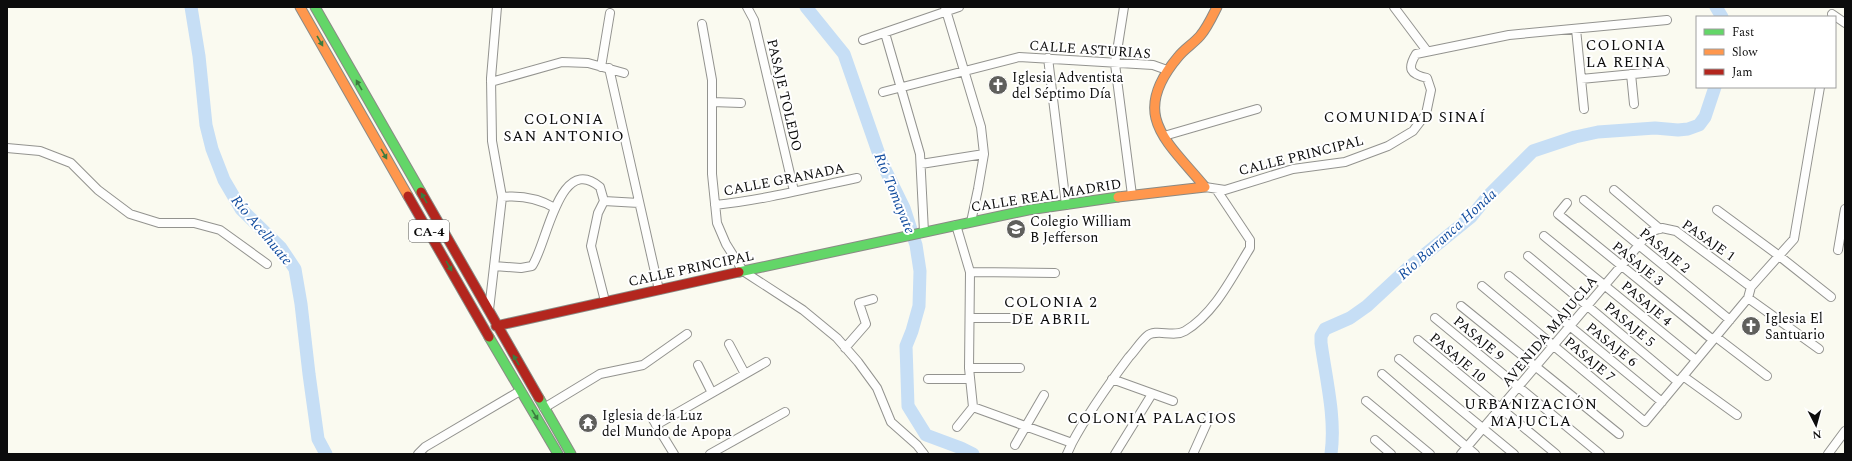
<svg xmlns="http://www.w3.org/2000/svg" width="1852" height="461" font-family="Spectral,serif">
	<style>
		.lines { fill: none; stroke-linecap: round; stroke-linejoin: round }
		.river { stroke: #c6def5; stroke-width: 13 }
		.street-casing { stroke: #93938f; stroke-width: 10 }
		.fast-casing { stroke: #8a8a85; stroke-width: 11 }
		.slow-casing { stroke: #8a8a85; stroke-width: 11 }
		.jam-casing { stroke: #8a8a85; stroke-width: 11 }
		.street { stroke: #fefefd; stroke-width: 8 }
		.fast { stroke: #63d668; stroke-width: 9 }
		.slow { stroke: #ff974d; stroke-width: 9 }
		.jam { stroke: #b3261e; stroke-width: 9 }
		.oneway { fill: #3c7b3f }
		.labels { text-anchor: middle; stroke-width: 4; stroke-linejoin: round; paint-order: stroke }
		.shield { fill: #fff; stroke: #555; stroke-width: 1 }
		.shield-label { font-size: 13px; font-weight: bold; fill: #0c0c0c }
		.street-label { font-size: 14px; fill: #0c0c0c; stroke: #fff }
		.poi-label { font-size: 14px; fill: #0c0c0c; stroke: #fff; text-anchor: start }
		.neighbourhood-label { font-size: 15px; letter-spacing: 1px; fill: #0c0c0c; stroke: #fff }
		.water-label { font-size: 15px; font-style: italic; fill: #144e9f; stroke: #fff }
	</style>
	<rect width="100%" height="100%" fill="#fafaf0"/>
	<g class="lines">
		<path class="river" d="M191,7L199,56L206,125L212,149L224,180L241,209L281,248L295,269L301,304L309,374L318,439L326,454
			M806,7L844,54L882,163L904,208L916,245L920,271L919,306L912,331L906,346L908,406L926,435L961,448L973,454
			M1716,7L1722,17
			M1331,454C1336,418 1326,379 1321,343V336L1325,329L1350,318L1367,306L1408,268L1471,217L1488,196L1533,151L1575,137L1598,132L1655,128L1678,130L1688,129L1699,125L1705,117L1715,87"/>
		<g class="street-casing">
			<path id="street" d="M747,7L754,20L794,191
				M945,7L981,127L984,154L978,189L971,222
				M1124,7L1115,64L1132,195
				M1394,7L1427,51
				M1832,14L1845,23
				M702,24L712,80V174L717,223L726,244L743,271L803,310L837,338L858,362L877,388L891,422L917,445L924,454
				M1576,29L1584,109
				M885,33L920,154L924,232
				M863,40L959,7
				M1048,58L1066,205
				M601,67L610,13
				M609,68L659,290
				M1631,74L1634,104
				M1581,79L1665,71
				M491,82L562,62L588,63L624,73
				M883,92L1019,57L1153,65L1167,70
				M712,102L741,103
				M1164,136L1257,109
				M7,148L40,151L71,163L98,190L130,214L159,223H194L220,230L267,264
				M921,164L984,154
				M1205,187L1225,190L1293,169L1345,162L1388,146L1413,131L1426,114L1431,90L1427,78C1410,74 1407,69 1416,54L1509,35L1667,20
				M1614,190L1660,229
				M502,197C522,195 538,198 555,208
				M1584,200L1730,320
				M604,201L598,213L591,246L605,301
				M604,201L639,203
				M1567,203L1558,214L1713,340
				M715,205C763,200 810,188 857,178
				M1717,210L1778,255L1831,297
				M956,225L970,272L969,368L973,407L1072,443L1067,454
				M1544,236L1696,360
				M1838,250L1845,209
				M1528,256L1678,382
				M494,266L521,268L532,266C547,245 559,152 600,187L604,201
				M970,272L1055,273
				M1509,276L1662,402
				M1482,286L1645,422L1748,298L1751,287L1794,239L1820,87
				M1748,298L1819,349
				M1461,306L1619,434
				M489,310L502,197L492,141L491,78L497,7
				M970,318H1023
				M1435,318L1600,454
				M1716,337L1767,376
				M1418,340L1556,454
				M729,344L745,374
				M845,348L866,324L859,303L873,299
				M1399,359L1514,454
				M698,365L712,393
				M969,368H1020
				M1382,374L1475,454
				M1683,376L1737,415
				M928,379H970
				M1112,379L1173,401
				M1366,401L1430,454
				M544,408L600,374L643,365L687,334
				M652,418L674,454
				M656,425L766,362
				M957,427L973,407
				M1375,440L1391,454
				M1072,443C1088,413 1108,385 1129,357C1135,351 1140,342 1147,336C1156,328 1173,338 1185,331C1215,313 1232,277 1250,248V240L1216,189
				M1015,445L1044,395
				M418,454L425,447L520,391
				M710,454L785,412
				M1115,454L1152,394
				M1193,454L1210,416
				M1461,454L1650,232L1662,228L1676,231L1751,287
				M1828,454L1845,431"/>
		</g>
		<g class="fast-casing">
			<path id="fast" d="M315,7L421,192
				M739,272L1028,210L1118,197
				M489,337L558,454
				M539,398L571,454"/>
		</g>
		<g class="slow-casing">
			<path id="slow" d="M300,7L408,196
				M1118,197L1205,187C1166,140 1129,115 1178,57C1184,49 1193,44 1200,36C1207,28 1212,17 1217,7"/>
		</g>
		<g class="jam-casing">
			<path id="jam" d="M421,192L539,398
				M408,196L489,337
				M496,326L739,272"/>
		</g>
		<use href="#street" class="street"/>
		<use href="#fast" class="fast"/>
		<use href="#slow" class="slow"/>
		<use href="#jam" class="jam"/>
	</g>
	<defs><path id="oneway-solid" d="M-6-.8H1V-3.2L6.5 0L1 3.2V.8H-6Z"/></defs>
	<g class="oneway">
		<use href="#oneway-solid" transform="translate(320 41) rotate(60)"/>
		<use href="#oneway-solid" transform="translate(359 85) rotate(-120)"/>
		<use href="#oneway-solid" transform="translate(384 154) rotate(60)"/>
		<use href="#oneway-solid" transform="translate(424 198) rotate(-120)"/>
		<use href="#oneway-solid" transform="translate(449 266) rotate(60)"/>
		<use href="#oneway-solid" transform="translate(516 360) rotate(-120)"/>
		<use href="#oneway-solid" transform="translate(535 415) rotate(59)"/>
	</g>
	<defs>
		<g id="church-disc" transform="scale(1)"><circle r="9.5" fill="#5f5f5c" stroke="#fff"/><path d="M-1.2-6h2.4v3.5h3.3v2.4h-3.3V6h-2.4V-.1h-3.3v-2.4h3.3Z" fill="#fff"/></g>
		<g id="school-disc" transform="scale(1)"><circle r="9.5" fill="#5f5f5c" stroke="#fff"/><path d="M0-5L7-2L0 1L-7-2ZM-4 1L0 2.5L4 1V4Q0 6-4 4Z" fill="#fff"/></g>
		<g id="temple-disc" transform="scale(1)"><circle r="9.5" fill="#5f5f5c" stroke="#fff"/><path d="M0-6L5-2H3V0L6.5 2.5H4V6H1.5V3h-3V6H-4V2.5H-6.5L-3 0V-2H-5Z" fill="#fff"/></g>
	</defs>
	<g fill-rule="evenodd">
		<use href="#church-disc" x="998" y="85"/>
		<use href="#school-disc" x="1016" y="229"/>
		<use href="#church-disc" x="1751" y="326"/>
		<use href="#temple-disc" x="588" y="423"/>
	</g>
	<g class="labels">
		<rect class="shield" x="409" y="220" width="40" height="22" rx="3"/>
		<g class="shield-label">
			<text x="429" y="236">CA-4</text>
		</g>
		<g class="street-label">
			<text transform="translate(1090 49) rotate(4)" y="5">CALLE ASTURIAS</text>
			<text transform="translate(785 95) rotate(77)" y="5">PASAJE TOLEDO</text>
			<text transform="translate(1301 155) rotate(-14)" y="5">CALLE PRINCIPAL</text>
			<text transform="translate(784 179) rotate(-11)" y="5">CALLE GRANADA</text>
			<text transform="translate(1046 195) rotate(-9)" y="5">CALLE REAL MADRID</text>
			<text transform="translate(1709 240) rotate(35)" y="5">PASAJE 1</text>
			<text transform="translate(1665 250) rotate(40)" y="5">PASAJE 2</text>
			<text transform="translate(1638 263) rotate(39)" y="5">PASAJE 3</text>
			<text transform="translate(691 268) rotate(-12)" y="5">CALLE PRINCIPAL</text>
			<text transform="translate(1647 303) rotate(40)" y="5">PASAJE 4</text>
			<text transform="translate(1630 324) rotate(40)" y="5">PASAJE 5</text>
			<text transform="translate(1549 331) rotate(-50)" y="5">AVENIDA MAJUCLA</text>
			<text transform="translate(1479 338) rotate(40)" y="5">PASAJE 9</text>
			<text transform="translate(1612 344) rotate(39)" y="5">PASAJE 6</text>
			<text transform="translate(1458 357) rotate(40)" y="5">PASAJE 10</text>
			<text transform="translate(1590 359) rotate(40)" y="5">PASAJE 7</text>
		</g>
		<g class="poi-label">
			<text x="1012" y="82">Iglesia Adventista<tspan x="1012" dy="16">del Séptimo Día</tspan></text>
			<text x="1030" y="226">Colegio William<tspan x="1030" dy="16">B Jefferson</tspan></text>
			<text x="1765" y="323">Iglesia El<tspan x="1765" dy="16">Santuario</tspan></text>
			<text x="602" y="420">Iglesia de la Luz<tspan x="602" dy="16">del Mundo de Apopa</tspan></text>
		</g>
		<g class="neighbourhood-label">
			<text x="1626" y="50">COLONIA<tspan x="1626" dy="17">LA REINA</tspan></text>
			<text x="1405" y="122">COMUNIDAD SINAÍ</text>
			<text x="564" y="124">COLONIA<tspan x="564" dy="17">SAN ANTONIO</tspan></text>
			<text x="1051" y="307">COLONIA 2<tspan x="1051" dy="17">DE ABRIL</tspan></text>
			<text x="1531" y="409">URBANIZACIÓN<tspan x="1531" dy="17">MAJUCLA</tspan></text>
			<text x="1152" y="423">COLONIA PALACIOS</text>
		</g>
		<g class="water-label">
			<text transform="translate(895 193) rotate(68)" y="5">Río Tomayate</text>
			<text transform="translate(262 230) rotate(50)" y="5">Río Acelhuate</text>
			<text transform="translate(1447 234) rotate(-42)" y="5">Río Barranca Honda</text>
		</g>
	</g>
	<rect width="1852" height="461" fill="none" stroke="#0c0c0c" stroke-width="16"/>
	<rect x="1696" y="16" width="140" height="72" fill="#ffffff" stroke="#9e9e9e"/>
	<rect x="1704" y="29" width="20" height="6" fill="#63d668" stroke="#9e9e9e"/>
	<text x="1732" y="36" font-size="12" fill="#0c0c0c">Fast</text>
	<rect x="1704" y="49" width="20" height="6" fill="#ff974d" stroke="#9e9e9e"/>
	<text x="1732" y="56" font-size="12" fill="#0c0c0c">Slow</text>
	<rect x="1704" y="69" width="20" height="6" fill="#b3261e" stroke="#9e9e9e"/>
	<text x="1732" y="76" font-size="12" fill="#0c0c0c">Jam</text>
	<g transform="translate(1816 425) rotate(174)" stroke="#ffffff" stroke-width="3" paint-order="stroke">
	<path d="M0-3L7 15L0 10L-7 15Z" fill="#0c0c0c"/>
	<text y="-6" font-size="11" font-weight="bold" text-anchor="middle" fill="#0c0c0c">N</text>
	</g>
</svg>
